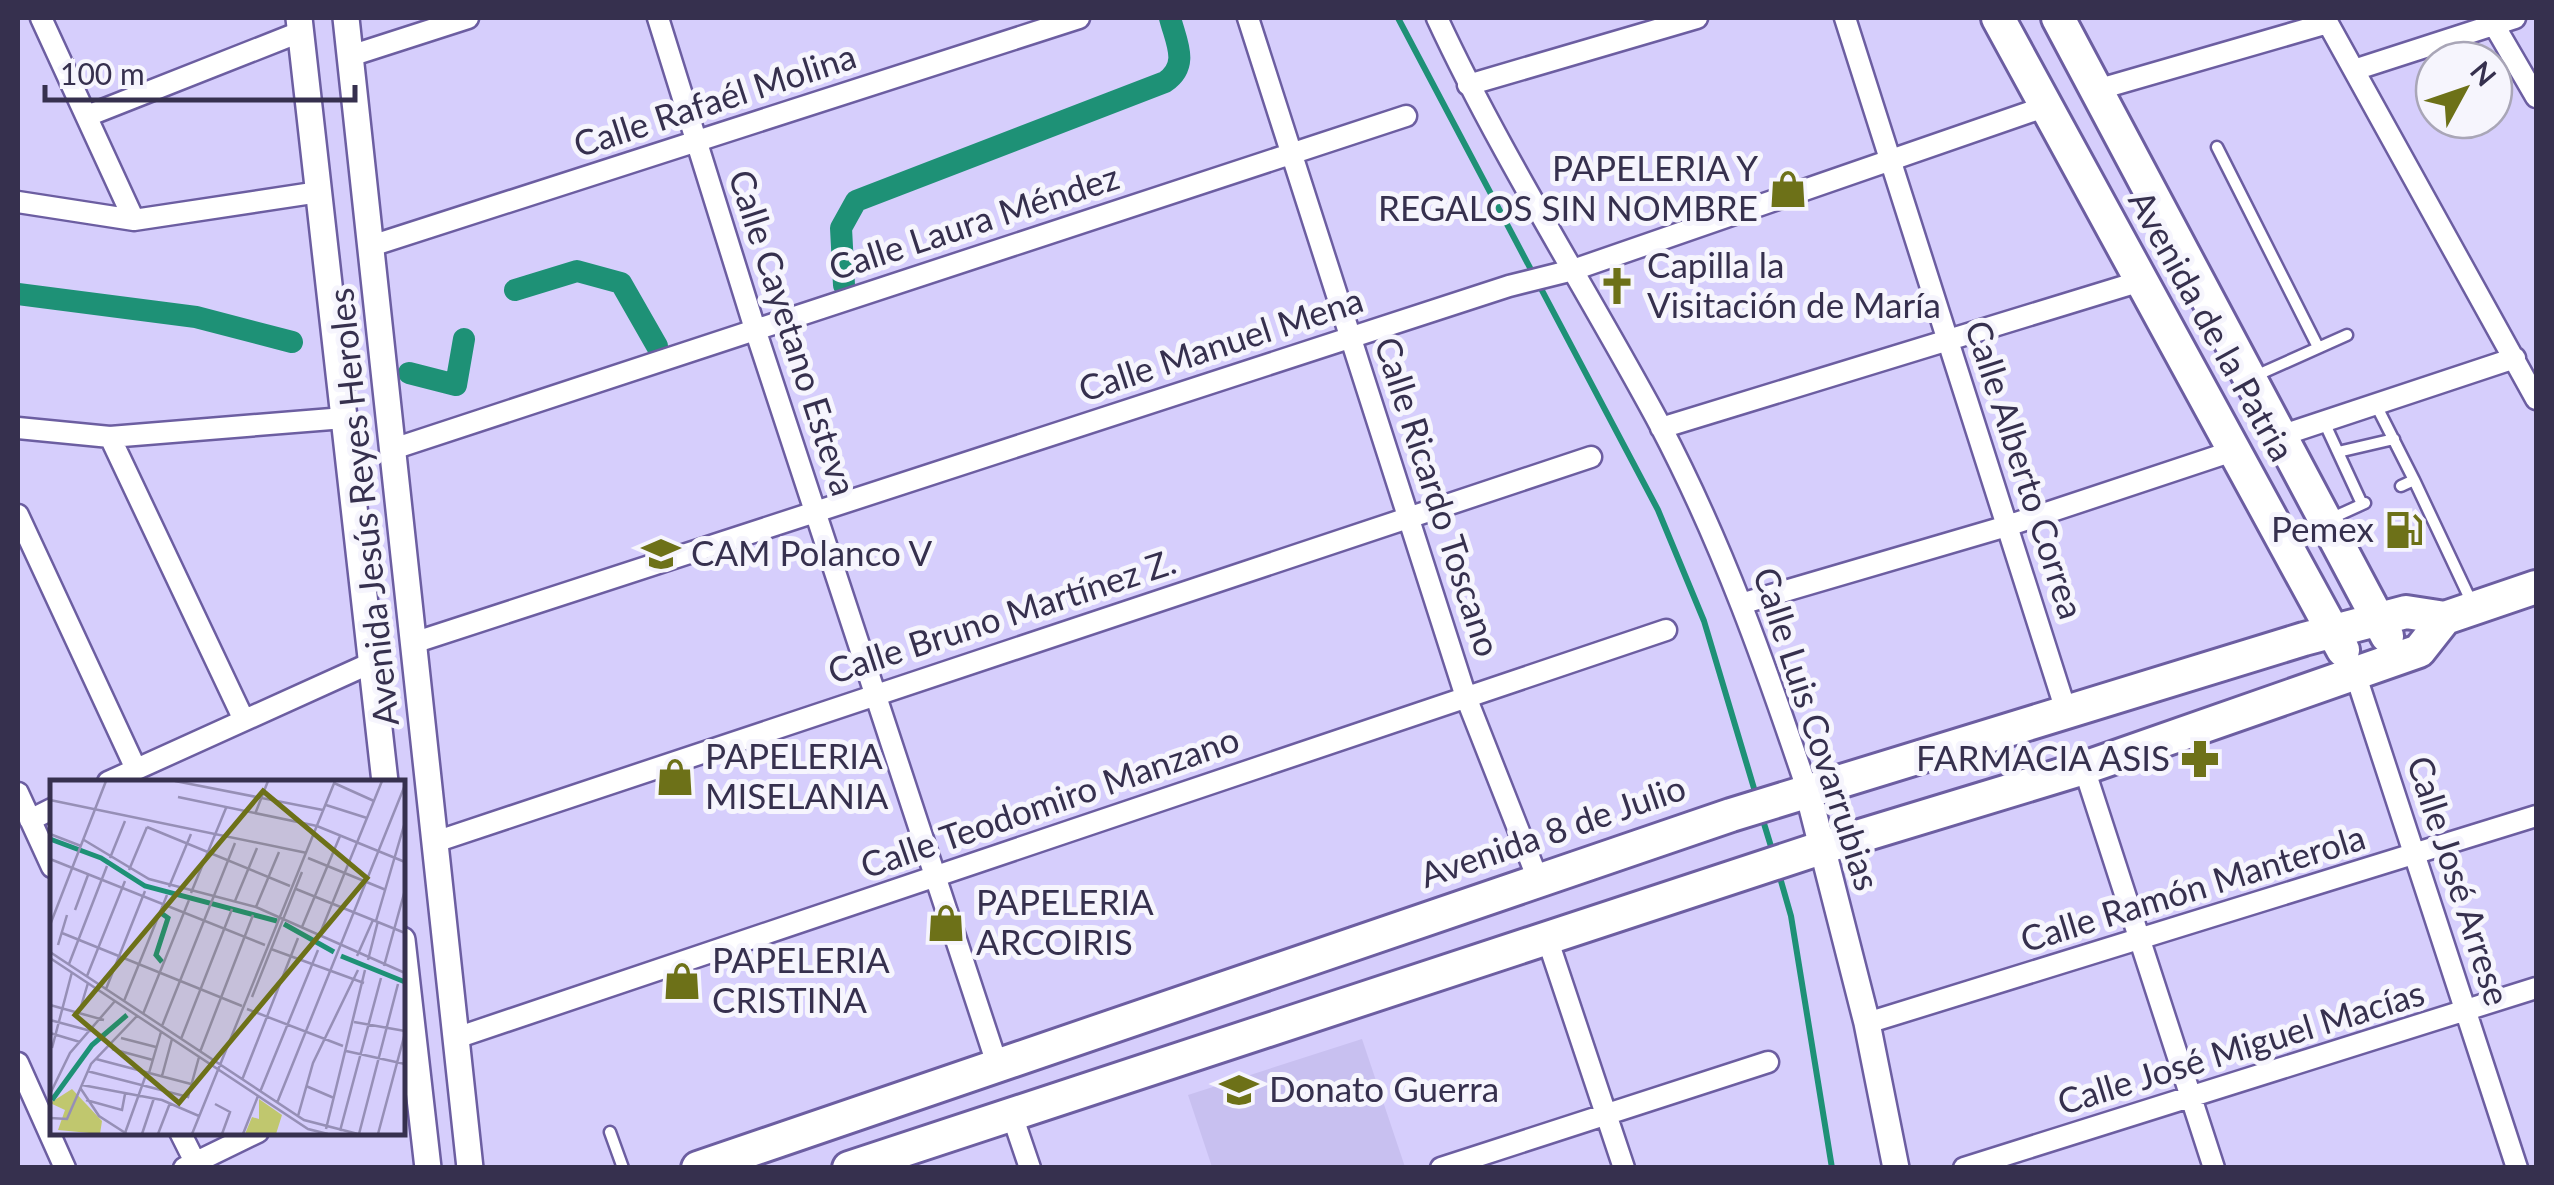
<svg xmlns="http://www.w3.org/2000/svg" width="2554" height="1185" font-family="Lato,sans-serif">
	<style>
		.built { fill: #c8c0f0 }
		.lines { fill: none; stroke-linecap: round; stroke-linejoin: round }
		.stream { stroke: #1e9176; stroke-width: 6 }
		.canal { stroke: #1e9176; stroke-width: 22 }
		.service-casing { stroke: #6c5ea1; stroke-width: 15 }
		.minor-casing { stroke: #6c5ea1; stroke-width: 25 }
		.tertiary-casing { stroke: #6c5ea1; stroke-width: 30 }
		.primary-casing { stroke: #6c5ea1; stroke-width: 38 }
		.service { stroke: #fff; stroke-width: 10 }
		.minor { stroke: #fff; stroke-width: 20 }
		.tertiary { stroke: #fff; stroke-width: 25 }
		.primary { stroke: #fff; stroke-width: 32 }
		.labels { text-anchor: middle; stroke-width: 10; stroke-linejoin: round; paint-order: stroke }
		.street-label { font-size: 35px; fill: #36304e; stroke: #f6f5fd }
		.poi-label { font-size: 35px; fill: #36304e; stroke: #f6f5fd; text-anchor: start }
		.inset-river { fill: none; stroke: #1e9176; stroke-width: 5 }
		.inset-road { fill: none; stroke: #968fb6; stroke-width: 2.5 }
		.view { fill: #6d7118; fill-opacity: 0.15; stroke: #6d7118; stroke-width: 5 }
		.inset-edge { fill: none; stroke: #36304e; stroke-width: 5 }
	</style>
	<rect width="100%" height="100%" fill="#d6cefc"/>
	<path class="built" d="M1362,1039L1405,1167H1212L1188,1095Z"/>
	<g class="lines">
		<path class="stream" d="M1398,18L1658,510L1704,621L1756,795
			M1762,817L1773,853
			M1779,874L1791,916L1832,1168"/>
		<path class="canal" d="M844,285L841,228L856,201L1165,82C1190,65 1176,42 1170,18
			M515,290L577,271L621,283L657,346
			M18,294L196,317L292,342
			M409,373L456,385L464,339"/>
		<g class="service-casing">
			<path id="service" d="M2217,147L2318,347
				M2253,377L2347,335
				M2376,405L2414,480
				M2324,422L2362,504
				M2338,452L2394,439
				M2401,486L2414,480L2472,603
				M2330,519L2365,503
				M610,1132L623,1168"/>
		</g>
		<g class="minor-casing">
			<path id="minor" d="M41,18L134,220
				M658,18L755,329L998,1067
				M1248,18L1466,697L1537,877
				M1437,18C1502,158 1587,289 1660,425C1723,545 1765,664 1808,792
				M1845,18L2067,714
				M2325,18L2536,399
				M2490,18L2536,97
				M350,56L468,18
				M2354,70L2515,18
				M1468,85L1697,18
				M2096,90L2328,23
				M87,116L300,32
				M18,202L134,220L319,192
				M371,246L1079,18
				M18,428L110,437L344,418
				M1661,428L2141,281
				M2283,435L2515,358
				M110,437L243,718
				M393,449L1406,116
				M18,515L136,769
				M1744,603L2007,526L2233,451
				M413,643L1509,286L1573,270L2047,106
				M2355,673L2517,1168
				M2084,768L2214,1168
				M108,782L371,663
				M18,793L52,867
				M30,820L52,809
				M435,842L1591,457
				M1547,938L1624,1168
				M1867,1023L2536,816
				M456,1038L1666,630
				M18,1063L65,1168
				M1012,1115L1030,1168
				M180,1132L195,1162
				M184,1168L258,1132
				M1441,1168L1768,1062
				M1964,1168L2536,988"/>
		</g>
		<g class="tertiary-casing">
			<path id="tertiary" d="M299,18L385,782
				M346,18L470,1168
				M1808,792L1867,1023L1896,1168
				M402,940L428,1168"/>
		</g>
		<g class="primary-casing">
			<path id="primary" d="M1998,18L2343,650
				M2058,18L2387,636
				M698,1168L1731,815L2304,639L2406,612L2445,618L2536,587
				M849,1168L1824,847L2084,768L2419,651L2445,618"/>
		</g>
		<use href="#service" class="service"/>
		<use href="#minor" class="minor"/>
		<use href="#tertiary" class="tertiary"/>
		<use href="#primary" class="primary"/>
	</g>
	<defs>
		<g id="shop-bare" transform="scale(3)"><path d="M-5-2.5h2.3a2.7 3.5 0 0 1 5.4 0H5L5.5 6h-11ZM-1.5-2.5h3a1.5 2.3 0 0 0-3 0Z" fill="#6d7118" stroke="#f6f5fd" stroke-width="2.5" paint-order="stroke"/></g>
		<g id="church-bare" transform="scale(3)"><path d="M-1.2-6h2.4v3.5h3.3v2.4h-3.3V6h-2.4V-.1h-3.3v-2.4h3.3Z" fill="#6d7118" stroke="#f6f5fd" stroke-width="2.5" paint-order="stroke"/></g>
		<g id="fuel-bare" transform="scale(3)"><path d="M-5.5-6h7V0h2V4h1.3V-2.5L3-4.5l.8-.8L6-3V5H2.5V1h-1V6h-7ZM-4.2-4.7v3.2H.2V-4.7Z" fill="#6d7118" stroke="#f6f5fd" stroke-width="2.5" paint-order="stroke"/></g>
		<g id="school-bare" transform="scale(3)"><path d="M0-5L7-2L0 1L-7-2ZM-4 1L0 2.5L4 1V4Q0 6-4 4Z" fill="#6d7118" stroke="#f6f5fd" stroke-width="2.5" paint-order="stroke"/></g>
		<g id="pharmacy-bare" transform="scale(3)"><path d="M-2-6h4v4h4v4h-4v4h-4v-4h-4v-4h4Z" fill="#6d7118" stroke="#f6f5fd" stroke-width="2.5" paint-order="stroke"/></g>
	</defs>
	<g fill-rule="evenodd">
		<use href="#shop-bare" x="1788" y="189"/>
		<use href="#church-bare" x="1617" y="286"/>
		<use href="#fuel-bare" x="2404" y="530"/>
		<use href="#school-bare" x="661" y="554"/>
		<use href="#pharmacy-bare" x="2200" y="759"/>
		<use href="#shop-bare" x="675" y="777"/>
		<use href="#shop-bare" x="946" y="923"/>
		<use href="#shop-bare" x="682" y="981"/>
		<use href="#school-bare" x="1239" y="1090"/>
	</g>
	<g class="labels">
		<g class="street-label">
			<text transform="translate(715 101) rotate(-18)" y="12">Calle Rafaél Molina</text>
			<text transform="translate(974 223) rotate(-18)" y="12">Calle Laura Méndez</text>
			<text transform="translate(2211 326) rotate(61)" y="12">Avenida de la Patria</text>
			<text transform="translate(792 333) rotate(72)" y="12">Calle Cayetano Esteva</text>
			<text transform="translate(1221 345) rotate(-18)" y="12">Calle Manuel Mena</text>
			<text transform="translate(2024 470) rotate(72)" y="12">Calle Alberto Correa</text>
			<text transform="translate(1437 497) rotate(72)" y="12">Calle Ricardo Toscano</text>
			<text transform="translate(364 507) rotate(-96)" y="12">Avenida Jesús Reyes Heroles</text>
			<text transform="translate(1002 617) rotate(-18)" y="12">Calle Bruno Martínez Z.</text>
			<text transform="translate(1816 729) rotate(72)" y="12">Calle Luis Covarrubias</text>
			<text transform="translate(1050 803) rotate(-19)" y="12">Calle Teodomiro Manzano</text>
			<text transform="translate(1553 832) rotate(-19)" y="12">Avenida 8 de Julio</text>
			<text transform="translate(2458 881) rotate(72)" y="12">Calle José Arrese</text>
			<text transform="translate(2193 889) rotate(-17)" y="12">Calle Ramón Manterola</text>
			<text transform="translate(2241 1048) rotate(-17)" y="12">Calle José Miguel Macías</text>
		</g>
		<g class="poi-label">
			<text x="1758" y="181" text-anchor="end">PAPELERIA Y<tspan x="1758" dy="40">REGALOS SIN NOMBRE</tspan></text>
			<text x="1647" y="278">Capilla la<tspan x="1647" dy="40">Visitación de María</tspan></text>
			<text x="2374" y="542" text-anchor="end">Pemex</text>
			<text x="691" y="566">CAM Polanco V</text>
			<text x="705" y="769">PAPELERIA<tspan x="705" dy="40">MISELANIA</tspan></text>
			<text x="2170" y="771" text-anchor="end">FARMACIA ASIS</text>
			<text x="976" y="915">PAPELERIA<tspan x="976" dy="40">ARCOIRIS</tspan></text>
			<text x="712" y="973">PAPELERIA<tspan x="712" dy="40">CRISTINA</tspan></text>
			<text x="1269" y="1102">Donato Guerra</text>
		</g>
	</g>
	<g transform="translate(50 780)">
		<rect width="355" height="355" fill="#d6cefc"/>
		<path d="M22,309L52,341L50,354L8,350L15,330L0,323ZM209,319L232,335L226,354H195L202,337L209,339Z" fill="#c0c76e"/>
		<path class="inset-river" d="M0,59L51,78L95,106L227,141M111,133L118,138L106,175L112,182M234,144L284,172M291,176L355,202M2,320L42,265L77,235"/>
		<path class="inset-road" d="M125,1L273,30M284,3L324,21M128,17L267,46L355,82M0,20L257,73M276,25L317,38M205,34L218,1M97,47L240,106M0,54L31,66M34,60L99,99L206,127L355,193M60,78L75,41M258,78L336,110M0,79L215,165M79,90L97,47M119,107L141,54M246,109L355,153M141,113L176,28M185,121L207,68M206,127L229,72M25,130L38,95M326,141L355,42M0,145L56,1M252,147L290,56M12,153L192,226M269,156L332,1M8,165L17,135M221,169L314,203M0,172L254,340L308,354M307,176L323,140M0,178L258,349L278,354M318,180L328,141M19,184L57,86M334,186L355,110M37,196L75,101M56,209L95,111M202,217L252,92M74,221L117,115M0,225L54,240M197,229L293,266M29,233L38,203M93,234L139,120M0,240L41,251M304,242L355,251M112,246L185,63M0,253L30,262M71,258L106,267M131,259L182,129M2,268L22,192M62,269L103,280M296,271L355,284M150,272L203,135M46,279L141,304M37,291L138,317L149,277M99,293L111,252M112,296L122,259M192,300L248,158M32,305L112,320L149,336M256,306L284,318M31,309L49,336L77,354M210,312L268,170M0,314L20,273L65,221M36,320L72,330L75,314M227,323L355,5M165,324L180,332L172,354M248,336L263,283L308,190M0,338L17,339L41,284L87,236M276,349L315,190M290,351L331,198M75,353L97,292M92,354L104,318M108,354L120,323M142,354L285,1M193,354L208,316M309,354L348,204M328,354L355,253"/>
		<path class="view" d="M213,11L317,98L129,323L25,235Z"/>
		<rect width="355" height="355" class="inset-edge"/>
	</g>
	<rect width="2554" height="1185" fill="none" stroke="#36304e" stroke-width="40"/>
	<g transform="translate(2464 90) rotate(50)"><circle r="48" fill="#f6f5fd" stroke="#a9a6b7" stroke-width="2.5"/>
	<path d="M0-8L18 38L0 25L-18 38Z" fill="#6d7118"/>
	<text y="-15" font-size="28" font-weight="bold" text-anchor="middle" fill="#36304e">N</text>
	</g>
	<path d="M45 85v15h310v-15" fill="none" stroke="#36304e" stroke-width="5"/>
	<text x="60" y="85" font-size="30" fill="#36304e" stroke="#f6f5fd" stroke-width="8" paint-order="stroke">100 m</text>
</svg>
